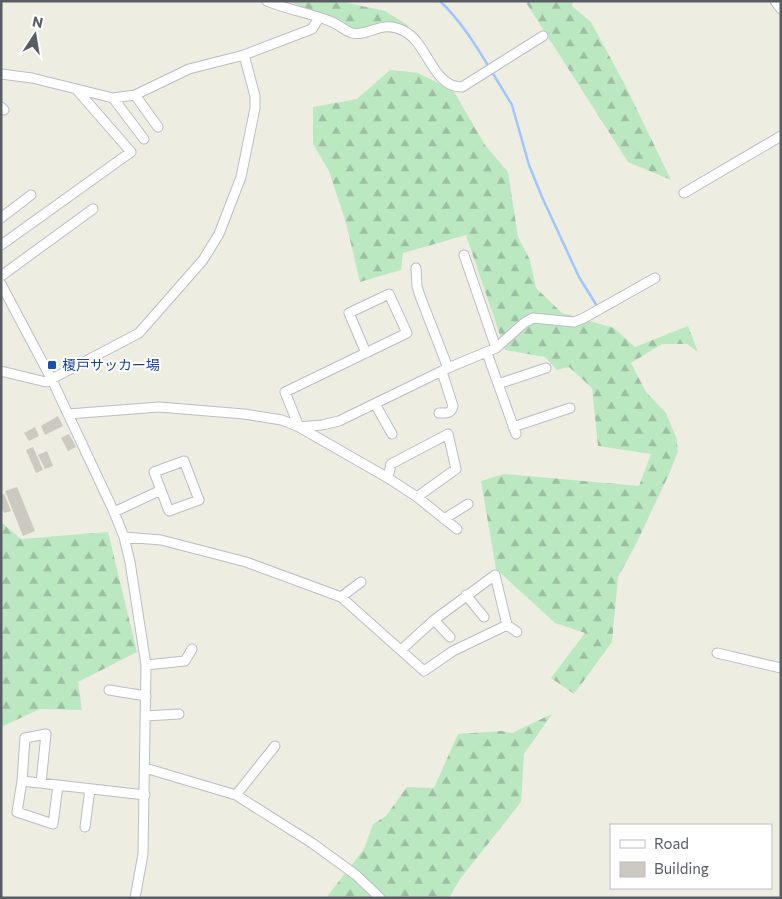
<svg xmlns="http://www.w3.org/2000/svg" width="782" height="899" font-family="Commissioner,'Noto Sans JP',sans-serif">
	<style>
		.forest { fill: url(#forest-firs) }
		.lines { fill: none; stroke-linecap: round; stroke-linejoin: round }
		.stream { stroke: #9fc7ff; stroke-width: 2.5 }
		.building { fill: #cbc9c0 }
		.minor-casing { stroke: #bbbdc4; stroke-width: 11 }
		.minor { stroke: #fff; stroke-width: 9 }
		.transit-dot { fill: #1a4fb4; stroke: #fff; stroke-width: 2 }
		.labels { text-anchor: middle; stroke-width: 4; stroke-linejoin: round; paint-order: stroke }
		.transit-label { font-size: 14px; fill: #164399; stroke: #fff; text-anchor: start }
	</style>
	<defs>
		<pattern id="forest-firs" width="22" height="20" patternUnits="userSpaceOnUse" patternTransform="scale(1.25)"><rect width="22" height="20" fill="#bbe8c1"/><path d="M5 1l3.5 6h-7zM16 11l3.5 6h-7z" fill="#9bbfa0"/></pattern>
	</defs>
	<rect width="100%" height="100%" fill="#eeede1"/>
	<path class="forest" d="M289,1H339L385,11L409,26L366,35Z
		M525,1H573L572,6L591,22L625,85L671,180L628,162Z
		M390,70L418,73L453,90L485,145L508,172L518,237L530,260L536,288L562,313L614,328L635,347L688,326L698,352L687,344H662L631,363L646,392L666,413L676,437L678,451L670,472L635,546L618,577L612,642L574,694L551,678L585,633L555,623L496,569L481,481L504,474L639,486L651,454L598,446L592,388L569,367L557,370L545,357L505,350L466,235L403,253L401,270L360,282L346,223L329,171L313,144V107L357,99Z
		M1,522L21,539L108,532L137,652L78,682L82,710L40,709L1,727Z
		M552,714L524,754L521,802L460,879L449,898H326L364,849L373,824L386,816L407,787L434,788L458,734L501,731L512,733Z"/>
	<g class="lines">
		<path class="stream" d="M440,1C460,20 475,44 489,67
			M492,72L512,105L529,165L542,197L579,277L597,306"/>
	</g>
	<path class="building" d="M58,416L63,426L45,435L41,426Z
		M35,427L39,436L29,441L24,433Z
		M69,434L76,447L68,451L61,438Z
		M33,447L43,470L36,473L26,450Z
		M47,451L53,466L45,469L38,455Z
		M17,487L35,531L23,536L5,491Z
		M4,494L11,511L4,513L1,506V495Z"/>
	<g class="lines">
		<g class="minor-casing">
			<path id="minor" d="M267,1C288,10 311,13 332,22C339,25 345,31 352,33C369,37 381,19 404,31C428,43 432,87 462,87L543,36
				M775,1L781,9
				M1,74L32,78L113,98L135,95L189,69L244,55L312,29L319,18
				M135,95L158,127
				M113,98L144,139
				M1,107L4,110
				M684,193L781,136
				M1,218L31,195
				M1,245L131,152L77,90
				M464,255L496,348
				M416,268L417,286L420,296L448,368
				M1,276L93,209
				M1,284L52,380L114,512L124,537L130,562L146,665L143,854L135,898
				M366,353L349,313L389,294L407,333L285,392L299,427L322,425L339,421L448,368L496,348L524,323L533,318L574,322L584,318L655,278
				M487,353L516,434
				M1,371L46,382L139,333L203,260L219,234L241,177L255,108V96L244,55
				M498,384L546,368
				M375,404L392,434
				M439,413C447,413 451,414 453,406L442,372
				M68,414L159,407L244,414L282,420L299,427L388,478L417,497L457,529
				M513,427L570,408
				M184,461L199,500L169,511L154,472Z
				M388,478L391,464L448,434L456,469L417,497
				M114,512L161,490
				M444,519L468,504
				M124,537L161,540L246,562L341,597L424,671L453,651L507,625
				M466,595L484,617
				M341,597L361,582
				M434,620L450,637
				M401,650L434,620L495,575L507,625L517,632
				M717,653L781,668
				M146,665L185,661L192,649
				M109,690L146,696
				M145,716L179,714
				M145,768L236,795L312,843L356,875L380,898
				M22,781L145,795
				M41,783L46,734L25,738L22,781L17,812L53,824L58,785
				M236,795L275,746
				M85,827L90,789"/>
		</g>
		<use href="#minor" class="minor"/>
	</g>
	<rect class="transit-dot" x="47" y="360" width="10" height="10" rx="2.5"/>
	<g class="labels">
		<g class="transit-label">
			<text x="62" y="370">榎戸サッカー場</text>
		</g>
	</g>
	<rect width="782" height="899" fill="none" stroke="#595c63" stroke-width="5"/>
	<rect x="610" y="824" width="162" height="65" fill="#ffffff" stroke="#bdbec1"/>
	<rect x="620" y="840" width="25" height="8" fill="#ffffff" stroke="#bdbec1"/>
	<text x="654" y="849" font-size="15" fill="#595c63">Road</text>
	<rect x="620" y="862" width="25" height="15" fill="#cbc9c0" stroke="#bdbec1"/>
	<text x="654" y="874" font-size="15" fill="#595c63">Building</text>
	<g transform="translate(35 35) rotate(12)" stroke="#ffffff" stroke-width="4" paint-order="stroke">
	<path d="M0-4L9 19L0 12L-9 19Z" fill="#595c63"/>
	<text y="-8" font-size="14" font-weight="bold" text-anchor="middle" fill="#595c63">N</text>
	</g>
</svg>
